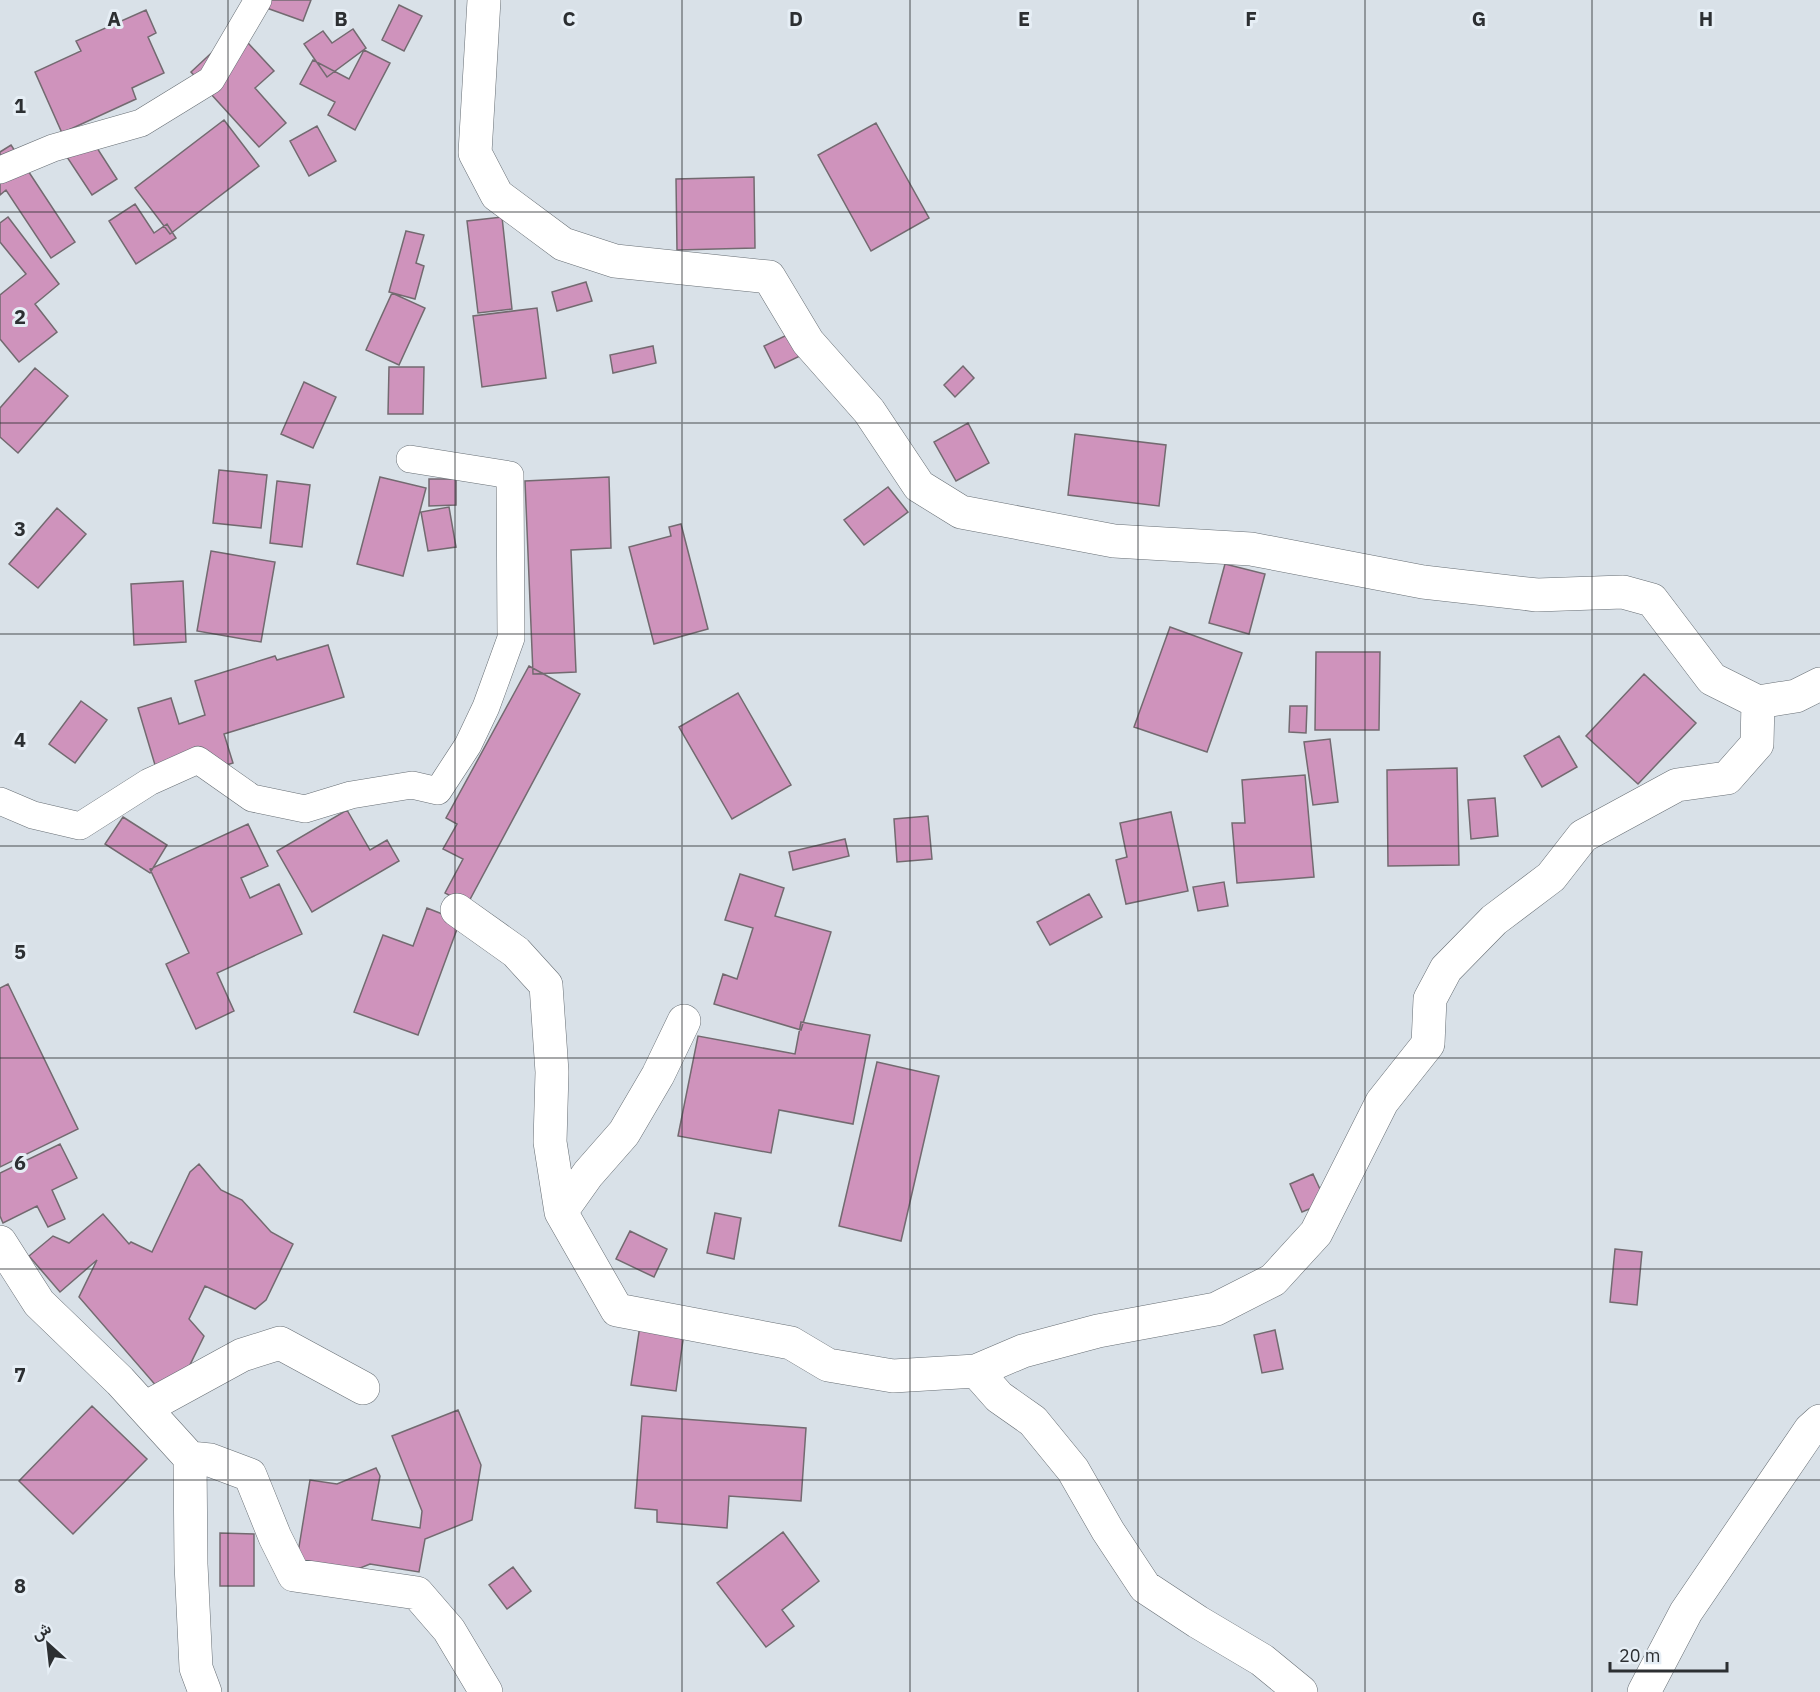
<svg xmlns="http://www.w3.org/2000/svg" width="1820" height="1692" font-family="'IBM Plex Sans',Vazirmatn,sans-serif">
	<style>
		.building { fill: #cf93bc; stroke: #736a70; stroke-width: 1.5 }
		.lines { fill: none; stroke-linecap: round; stroke-linejoin: round }
		.pedestrian-casing { stroke: #676e74; stroke-width: 28 }
		.minor-casing { stroke: #676e74; stroke-width: 34 }
		.pedestrian { stroke: #fff; stroke-width: 27 }
		.minor { stroke: #fff; stroke-width: 33 }
		.grid { fill: none; stroke: #2c2f32; stroke-width: 1.5; stroke-opacity: 0.55 }
		.grid-label { font-size: 20px; text-anchor: middle; font-weight: bold; fill: #2c2f32; stroke: #e6eef5; stroke-width: 6; stroke-linejoin: round; paint-order: stroke }
	</style>
	<rect width="100%" height="100%" fill="#d9e1e8"/>
	<path class="building" d="M263,0H311L303,21L261,6Z
		M399,5L422,16L404,51L382,40Z
		M146,10L156,33L148,37L164,73L132,88L136,99L62,133L35,72L81,51L76,41Z
		M353,29L366,48L327,77L304,44L323,31L332,43Z
		M236,30L274,71L255,88L286,123L259,147L191,72Z
		M364,50L390,63L355,130L328,115L335,102L300,84L313,60L349,79Z
		M224,120L259,166L170,234L135,188Z
		M876,123L929,218L871,251L818,155Z
		M317,126L336,161L309,176L290,141Z
		M88,134L117,179L92,195L63,151Z
		M11,145L75,242L51,258L6,190L0,195V152Z
		M754,177L755,248L677,250L676,179Z
		M135,204L154,233L167,224L176,238L136,264L109,221Z
		M8,217L59,284L35,304L57,332L19,362L0,339V295L26,274L0,242V223Z
		M502,217L512,309L478,313L467,221Z
		M406,231L424,235L416,263L424,266L415,299L389,292Z
		M586,282L592,301L557,311L552,292Z
		M392,293L425,308L399,365L366,350Z
		M537,308L546,378L482,387L473,316Z
		M789,334L800,356L775,368L764,346Z
		M653,346L656,363L613,373L610,355Z
		M963,366L974,378L955,397L944,385Z
		M389,367H424L423,414H388Z
		M35,368L68,396L18,453L0,437V408Z
		M304,382L336,397L313,448L281,434Z
		M968,423L989,463L956,481L934,442Z
		M1075,434L1166,445L1159,506L1068,495Z
		M219,470L267,475L261,528L213,523Z
		M380,477L426,488L403,576L357,564Z
		M609,477L611,548L571,550L576,672L533,674L525,481Z
		M429,479H456V505L429,506Z
		M277,481L310,485L302,547L270,543Z
		M888,487L908,512L864,545L844,520Z
		M449,507L456,547L428,551L421,512Z
		M57,508L86,534L38,588L9,564Z
		M681,524L708,629L654,644L629,547L671,536L669,527Z
		M211,551L275,562L261,642L197,631Z
		M1225,564L1265,574L1249,634L1209,623Z
		M183,581L186,642L134,645L131,584Z
		M1170,627L1242,653L1207,752L1134,727Z
		M328,645L344,697L224,734L233,763L161,785L138,708L171,698L179,724L205,715L195,681L275,656L277,660Z
		M1316,652H1380L1379,730H1315Z
		M529,666L580,694L467,905L445,893L463,859L443,849L457,824L446,818Z
		M1644,674L1696,723L1638,784L1586,736Z
		M738,693L791,785L732,819L679,727Z
		M81,701L107,720L75,763L49,744Z
		M1290,706H1307L1306,733L1289,732Z
		M1559,736L1577,767L1542,787L1524,756Z
		M1330,739L1338,802L1313,805L1304,742Z
		M1457,768L1459,865L1388,866L1387,770Z
		M1305,775L1314,877L1237,883L1232,823H1245L1242,780Z
		M1495,798L1498,836L1471,839L1468,800Z
		M347,810L370,850L387,840L399,861L312,912L277,851Z
		M1171,812L1188,891L1126,904L1116,860L1127,857L1120,823Z
		M928,816L932,859L897,862L894,819Z
		M123,817L167,845L150,873L105,844Z
		M248,824L268,866L241,878L250,898L279,884L302,934L217,973L234,1011L196,1029L166,964L189,953L150,869Z
		M845,839L849,856L793,870L789,852Z
		M740,874L784,888L775,916L831,932L801,1030L714,1004L723,974L737,979L753,928L725,920Z
		M1224,882L1228,906L1198,911L1193,887Z
		M1089,894L1102,917L1050,945L1037,922Z
		M427,908L460,921L418,1035L354,1012L383,935L413,946Z
		M8,984L78,1129L0,1167V988Z
		M801,1022L870,1035L853,1124L779,1110L771,1153L678,1136L698,1036L795,1054Z
		M877,1062L939,1076L901,1241L839,1226Z
		M60,1144L77,1178L52,1190L65,1219L48,1227L37,1206L3,1223L0,1216V1173Z
		M199,1164L221,1190L242,1200L271,1232L293,1244L266,1300L255,1309L205,1286L189,1319L204,1336L183,1379L165,1396L79,1297L97,1260L60,1292L29,1256L53,1236L69,1243L103,1214L129,1244L131,1242L152,1252L190,1172Z
		M1313,1174L1326,1202L1302,1212L1290,1184Z
		M715,1213L741,1218L734,1259L707,1253Z
		M630,1231L667,1249L654,1277L616,1259Z
		M1615,1249L1642,1252L1637,1305L1610,1302Z
		M641,1319L685,1325L676,1391L631,1385Z
		M1275,1330L1283,1369L1262,1373L1254,1335Z
		M92,1406L147,1459L73,1534L19,1481Z
		M458,1410L481,1465L472,1520L425,1539L419,1572L370,1564L348,1573L296,1565L310,1480L337,1484L376,1468L380,1476L372,1520L420,1528L422,1511L392,1436Z
		M642,1416L806,1428L801,1501L729,1496L727,1528L657,1522V1510L635,1508Z
		M783,1532L819,1581L782,1610L794,1626L766,1647L717,1583Z
		M220,1533L254,1534V1586H220Z
		M513,1567L531,1591L507,1609L489,1585Z"/>
	<g class="lines">
		<g class="pedestrian-casing">
			<path id="pedestrian" d="M0,170L53,148L141,123L211,80L258,0
				M0,801L33,815L80,826L149,782L198,760L252,798L305,809L351,795L412,785L438,791L468,745L486,707L511,638L510,475L410,459"/>
		</g>
		<g class="minor-casing">
			<path id="minor" d="M484,0L475,153L497,195L563,244L615,261L769,277L808,342L869,411L919,486L961,512L1114,541L1251,549L1423,582L1537,595L1623,592L1652,600L1712,679L1758,702L1796,696L1820,684
				M457,910L516,952L546,985L552,1072L550,1142L561,1212L617,1310L791,1343L828,1365L893,1376L976,1371L1023,1351L1098,1331L1216,1309L1273,1280L1316,1233L1382,1102L1428,1044L1430,999L1446,969L1494,920L1551,877L1583,836L1677,785L1727,778L1757,744L1758,702
				M561,1212L588,1174L624,1133L658,1075L684,1021
				M0,1242L39,1303L120,1381L190,1458L191,1564L196,1668L205,1692
				M976,1371L999,1397L1033,1421L1073,1470L1108,1531L1145,1587L1198,1622L1262,1660L1301,1692
				M145,1408L242,1355L280,1343L363,1388
				M190,1458L210,1460L250,1475L275,1537L294,1575L417,1593L449,1630L486,1692
				M1644,1692L1686,1612L1810,1430L1820,1421"/>
		</g>
		<use href="#pedestrian" class="pedestrian"/>
		<use href="#minor" class="minor"/>
	</g>
	<path class="grid" d="M228,0V1692M455,0V1692M682,0V1692M910,0V1692M1138,0V1692M1365,0V1692M1592,0V1692M0,212H1820M0,423H1820M0,634H1820M0,846H1820M0,1058H1820M0,1269H1820M0,1480H1820"/>
	<g class="grid-label">
		<text x="114" y="26">A</text>
		<text x="341" y="26">B</text>
		<text x="569" y="26">C</text>
		<text x="796" y="26">D</text>
		<text x="1024" y="26">E</text>
		<text x="1251" y="26">F</text>
		<text x="1479" y="26">G</text>
		<text x="1706" y="26">H</text>
		<text x="20" y="113">1</text>
		<text x="20" y="324">2</text>
		<text x="20" y="536">3</text>
		<text x="20" y="747">4</text>
		<text x="20" y="959">5</text>
		<text x="20" y="1170">6</text>
		<text x="20" y="1382">7</text>
		<text x="20" y="1593">8</text>
	</g>
	<g transform="translate(48 1644) rotate(333)" stroke="#e6eef5" stroke-width="4.5" paint-order="stroke">
	<path d="M0-4.5L10 22L0 15L-10 22Z" fill="#2c2f32"/>
	<text y="-9" font-size="16" font-weight="bold" text-anchor="middle" fill="#2c2f32">ش</text>
	</g>
	<path d="M1610 1662v9h117v-9" fill="none" stroke="#2c2f32" stroke-width="3"/>
	<text x="1619" y="1662" font-size="18" fill="#2c2f32" stroke="#e6eef5" stroke-width="4.5" paint-order="stroke">20 m</text>
</svg>
